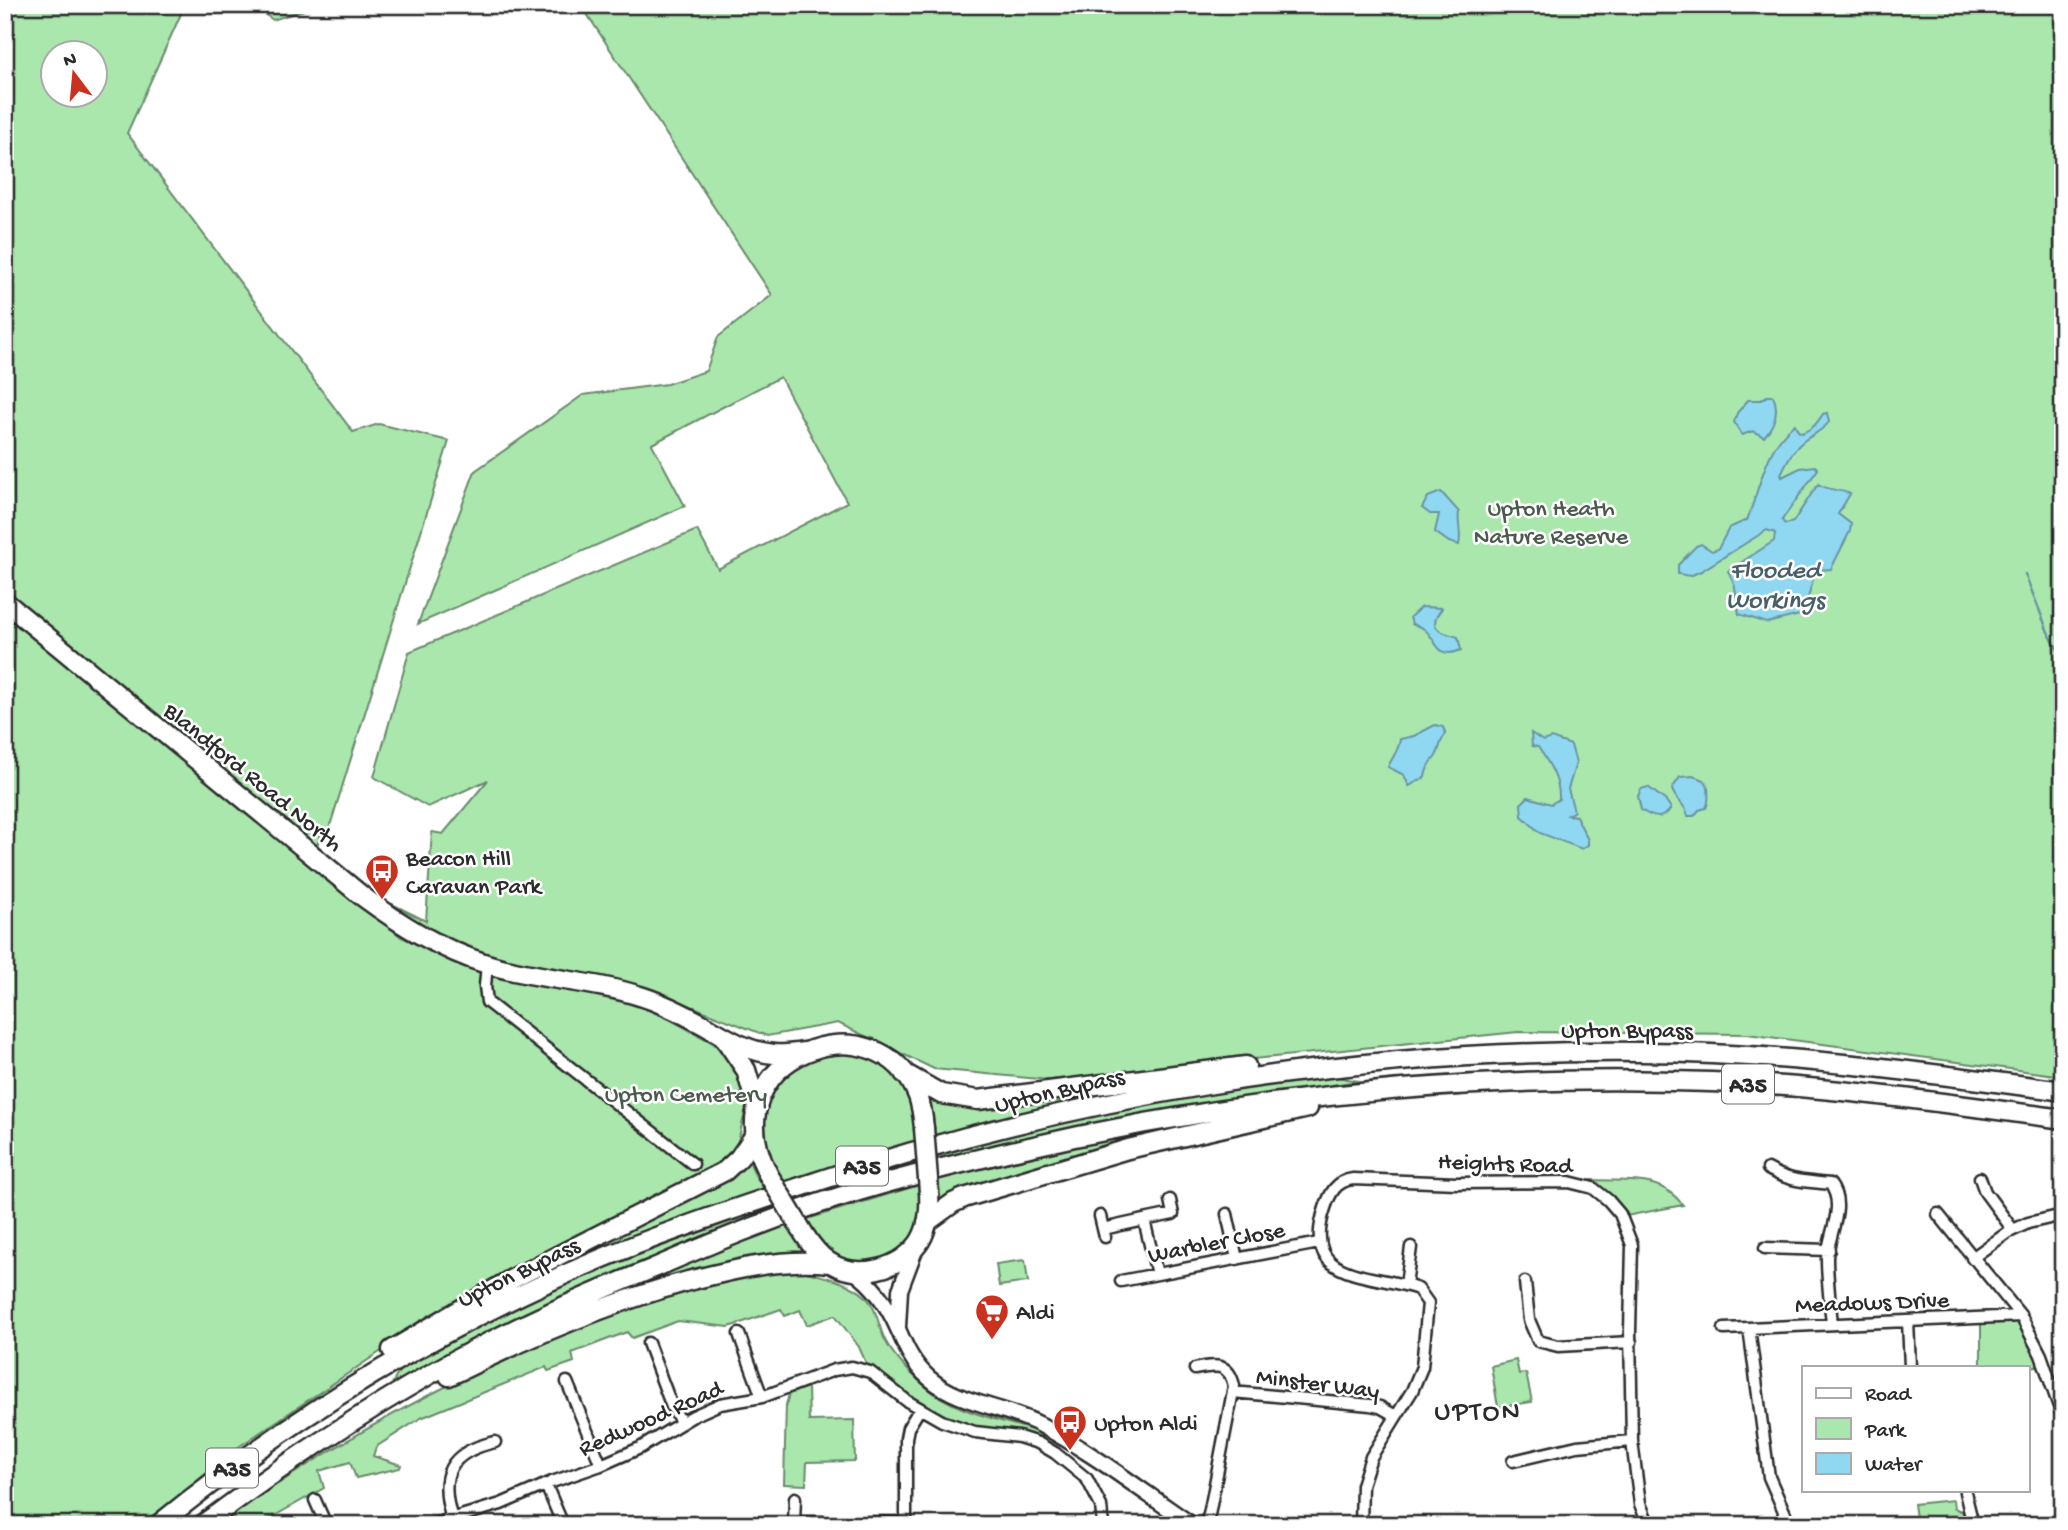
<svg xmlns="http://www.w3.org/2000/svg" width="2068" height="1530" font-family="'Gochi Hand',sans-serif">
	<style>
		.green { fill: #aae7ad; stroke: #6a896c; stroke-width: 2; fill-rule: evenodd }
		.water { fill: #90d8f2; stroke: #6893a2; stroke-width: 2 }
		.lines { fill: none; stroke-linecap: round; stroke-linejoin: round }
		.stream { stroke: #6893a2; stroke-width: 2.5 }
		.street-casing { stroke: #2b2b2b; stroke-width: 15 }
		.secondary-casing { stroke: #2b2b2b; stroke-width: 19 }
		.highway-casing { stroke: #2b2b2b; stroke-width: 23 }
		.street { stroke: #fff; stroke-width: 10 }
		.secondary { stroke: #fff; stroke-width: 14 }
		.highway { stroke: #fff; stroke-width: 18 }
		.highway-bridge-casing { stroke: #2b2b2b; stroke-width: 23; stroke-linecap: butt }
		.highway-bridge { stroke: #fff; stroke-width: 18 }
		.labels { text-anchor: middle; stroke-width: 5; stroke-linejoin: round; paint-order: stroke }
		.shield { fill: #fff; stroke: #6b6b6b; stroke-width: 2 }
		.shield-label { font-size: 23px; font-weight: bold; fill: #2b2b2b }
		.park-label { font-size: 24px; fill: #4b5a4c; stroke: #fff }
		.street-label { font-size: 24px; fill: #2b2b2b; stroke: #fff }
		.poi-label { font-size: 24px; fill: #2b2b2b; stroke: #fff; text-anchor: start }
		.water-label { font-size: 26px; font-style: italic; fill: #495f67; stroke: #fff }
		.quarter-label { font-size: 28px; letter-spacing: 2px; fill: #2b2b2b; stroke: #fff }
	</style>
	<rect width="100%" height="100%" fill="#fff"/>
	<filter id="ink" filterUnits="userSpaceOnUse"><feTurbulence type="fractalNoise" baseFrequency=".0143" numOctaves="2"/><feDisplacementMap in="SourceGraphic" scale="14" xChannelSelector="R" yChannelSelector="G"/><feConvolveMatrix kernelMatrix="1 2 1 2 8 2 1 2 1" color-interpolation-filters="sRGB"/></filter>
	<g filter="url(#ink)">
		<path class="green" d="M5,5H185L127,133L353,432L379,424L449,441L330,826L320,836L312,864L401,937L476,970L544,982L640,1003L713,1043L737,1066L746,1108L736,1150L696,1178L441,1311L231,1452L146,1525H5ZM52,52H94V94H52Z
			M251,5H319L273,20Z
			M581,5H2063V1076L1747,1034L1518,1032L1049,1080L934,1069L838,1023L767,1036L676,1000L564,969L562,977L451,946L390,906L392,904L426,921L432,832L443,834L488,780L428,807L374,777L409,652L697,530L718,569L847,502L780,377L652,444L685,506L418,624L475,471L583,395L667,384L706,371L718,337L772,295Z
			M827,1051L870,1057L892,1071L911,1100L916,1141L783,1183L774,1168L763,1138L767,1100L788,1070Z
			M1332,1076L1358,1081L1121,1118L1005,1142L934,1161V1151L999,1134L1205,1091Z
			M1162,1085L1085,1099L933,1136L928,1097Z
			M1258,1110L937,1209L936,1179L1145,1131Z
			M917,1156L918,1167L796,1206L791,1195Z
			M748,1158L755,1175L765,1191L451,1320L737,1172Z
			M1592,1180C1628,1182 1659,1174 1683,1205L1621,1217L1608,1200L1574,1183Z
			M919,1185C921,1203 922,1221 913,1237C898,1264 855,1269 831,1253C819,1245 812,1231 804,1220Z
			M771,1202L777,1211L404,1382H393L400,1370L489,1321L588,1273Z
			M786,1226L807,1254L560,1316L659,1274Z
			M1025,1260L1028,1282L999,1286L996,1264Z
			M792,1269C815,1274 857,1282 870,1302C878,1313 879,1329 886,1342C895,1358 911,1374 925,1386C956,1414 1006,1420 1044,1434L1038,1443L942,1421L870,1372L859,1347L835,1315L807,1325L800,1310L785,1316L781,1309L729,1327L678,1321L632,1338L627,1332L572,1353L574,1362L548,1371L546,1367L421,1418L376,1447L373,1456L401,1465L400,1468L356,1478L350,1462L319,1471L324,1488L258,1525H218C387,1404 586,1304 792,1269Z
			M2021,1316L2044,1364L2028,1368L1981,1367V1318Z
			M1516,1360L1519,1374L1526,1373L1532,1402L1498,1407L1491,1366Z
			M808,1387L809,1421L854,1420L855,1461L807,1462L806,1485L784,1484L786,1405L789,1394Z
			M1953,1500L1954,1508L1963,1512L1966,1525H1917L1914,1504Z"/>
		<path class="water" d="M1767,396H1773C1780,411 1774,425 1764,437L1753,431L1742,435L1734,422L1737,413L1748,400H1761Z
			M1827,413L1829,422C1822,431 1814,434 1805,440C1793,449 1787,461 1781,474L1782,477L1800,468L1815,466L1818,469L1782,520L1785,524L1793,522L1818,484C1829,491 1839,489 1850,494L1838,514L1851,524L1850,531L1831,569L1815,570L1804,614L1767,623L1739,614C1735,596 1738,587 1728,571L1774,541L1775,533L1767,530L1701,571L1690,576L1678,574V565L1696,546L1701,544L1712,551L1718,549L1729,528L1747,520C1760,488 1766,445 1795,424L1798,431L1802,433C1813,429 1817,423 1823,414Z
			M1441,492L1459,512C1457,524 1462,533 1459,545L1449,542L1435,532L1439,514H1430L1422,508L1428,497Z
			M1421,607L1442,608C1440,612 1437,614 1436,618C1431,632 1449,634 1458,637L1461,650C1435,661 1437,638 1424,629C1420,626 1416,626 1412,624L1410,617Z
			M1435,725L1443,727L1446,734C1439,741 1441,748 1436,756C1430,764 1427,766 1425,777L1409,786L1404,775L1388,767C1392,757 1399,751 1400,739L1414,736Z
			M1531,733L1543,741L1551,738L1571,745L1576,763L1568,789L1574,811L1568,815L1576,816L1588,840V845L1582,849L1540,833L1522,816L1521,804L1528,797L1551,804L1559,799C1560,780 1549,763 1538,747L1532,746Z
			M1693,776C1694,777 1703,779 1704,780C1710,784 1709,803 1706,808L1699,810L1694,816H1688C1686,804 1674,799 1672,789L1680,777Z
			M1648,787L1666,801L1671,808C1663,821 1653,818 1641,810L1638,796L1641,789Z"/>
		<g class="lines">
			<path class="stream" d="M2025,574L2048,632L2061,655"/>
			<g class="street-casing">
				<path id="street" d="M487,964L485,986L487,1002L693,1164
					M1768,1169C1790,1182 1805,1181 1830,1184C1847,1206 1828,1234 1827,1258C1827,1280 1830,1302 1832,1324
					M1980,1178L1985,1192L2013,1230
					M1227,1214L1237,1259
					M1938,1214L2021,1316L2041,1355L2063,1418
					M1100,1216L1105,1237
					M1144,1220L1173,1214L1170,1200
					M1103,1229L1144,1220L1157,1274
					M1765,1248L1829,1250
					M1972,1258L2007,1233L2028,1223L2063,1215
					M1121,1281L1319,1243
					M1525,1282L1529,1320L1538,1341L1558,1346L1631,1342
					M1406,1285L1411,1247
					M1908,1321L1910,1367
					M1749,1328L1769,1477L1790,1525
					M1724,1329L2021,1316
					M739,1334L762,1397
					M648,1343L672,1407L682,1423
					M1195,1369C1215,1365 1229,1362 1234,1386L1209,1515L1204,1525
					M567,1382L601,1465
					M1233,1392L1370,1405L1380,1407L1396,1416
					M1513,1461L1577,1446L1632,1441
					M546,1485L563,1525
					M1965,1492L1973,1525
					M795,1498L794,1522L906,1523
					M315,1500L326,1525
					M452,1519C438,1475 449,1452 495,1442
					M431,1525L501,1504L552,1482L601,1465L640,1448L693,1416L720,1404L762,1397L834,1370L852,1367L870,1372L907,1401L942,1421L975,1432L1019,1437L1038,1443L1055,1453L1087,1479L1101,1506L1103,1525
					M906,1525V1438L908,1428L919,1410
					M1361,1525L1362,1485L1371,1457L1412,1391L1422,1367L1428,1303L1418,1289C1368,1272 1300,1282 1325,1208C1330,1193 1336,1181 1353,1179L1457,1183L1569,1182L1593,1188L1608,1200L1620,1214L1632,1245L1630,1331L1632,1441L1640,1504L1649,1525"/>
			</g>
			<g class="secondary-casing">
				<path id="secondary" d="M853,1271C874,1285 888,1306 898,1329C906,1348 913,1364 929,1378C960,1405 1005,1406 1041,1425C1093,1453 1142,1491 1192,1525
					M898,1327L900,1290L915,1250"/>
			</g>
			<g class="highway-casing">
				<path id="highway" d="M5,602L362,896C400,924 441,950 487,964C538,980 592,980 643,997C665,1004 686,1015 706,1026C727,1038 748,1052 774,1054C784,1055 795,1053 805,1052
					M725,1039L746,1070L756,1104
					M904,1073L941,1094L978,1100L1246,1066
					M768,1174C707,1056 878,994 918,1096C922,1107 923,1118 924,1128
					M927,1222L953,1203L964,1198L1128,1149L1308,1108
					M804,1234C811,1245 818,1255 829,1262C856,1280 898,1270 918,1244C929,1229 930,1209 929,1192
					M392,1350L512,1279L725,1171L739,1158L755,1135
					M449,1376C526,1338 605,1304 688,1281C736,1269 780,1258 830,1263
					M158,1525C291,1417 440,1327 598,1260C660,1234 724,1212 788,1191C1067,1096 1345,1049 1641,1052C1782,1053 1923,1072 2063,1091
					M202,1525C284,1464 368,1408 457,1359C521,1324 587,1295 654,1268C702,1247 751,1227 800,1210C865,1187 932,1170 999,1154C1231,1098 1472,1073 1711,1082C1829,1086 1946,1103 2063,1119"/>
			</g>
			<use href="#street" class="street"/>
			<use href="#secondary" class="secondary"/>
			<use href="#highway" class="highway"/>
			<g class="highway-bridge-casing">
				<path id="highway-bridge" d="M924,1128L929,1192
					M768,1174L804,1234"/>
			</g>
			<use href="#highway-bridge" class="highway-bridge"/>
		</g>
	</g>
	<defs>
		<g id="bus-pin" transform="scale(1.75)"><path d="M0 17L-7.5 6A9.5 9.5 0 1 1 7.5 6Z" fill="#c8321e" stroke="#fff"/><path d="M-5-6H5V4H4V6H2V4H-2V6H-4V4H-5ZM-3.5-4V0h7V-4ZM-3.5 1.2v1.5H-2V1.2ZM2 1.2v1.5H3.5V1.2Z" fill="#fff"/></g>
		<g id="supermarket-pin" transform="scale(1.75)"><path d="M0 17L-7.5 6A9.5 9.5 0 1 1 7.5 6Z" fill="#c8321e" stroke="#fff"/><path d="M-6-5.5h2.5l.6 2H6L4.5 2H-2.5L-4.4-4H-6ZM-1.5 3.2a1.3 1.3 0 1 0 .1 0ZM3 3.2a1.3 1.3 0 1 0 .1 0Z" fill="#fff"/></g>
	</defs>
	<g fill-rule="evenodd">
		<use href="#bus-pin" x="382" y="871"/>
		<use href="#supermarket-pin" x="992" y="1311"/>
		<use href="#bus-pin" x="1070" y="1422"/>
	</g>
	<g class="labels">
		<g class="shield">
			<rect x="1722" y="1064.5" width="52" height="39" rx="5"/>
			<rect x="836" y="1146.5" width="52" height="39" rx="5"/>
			<rect x="206" y="1448.5" width="52" height="39" rx="5"/>
		</g>
		<g class="shield-label">
			<text x="1748" y="1092">A35</text>
			<text x="862" y="1174">A35</text>
			<text x="232" y="1476">A35</text>
		</g>
		<g class="park-label">
			<text x="1551" y="515">Upton Heath<tspan x="1551" dy="28">Nature Reserve</tspan></text>
			<text x="686" y="1101">Upton Cemetery</text>
		</g>
		<g class="street-label">
			<text transform="translate(254 776) rotate(39)" y="8">Blandford Road North</text>
			<text x="1627" y="1037">Upton Bypass</text>
			<text transform="translate(1059 1089) rotate(-13)" y="8">Upton Bypass</text>
			<text transform="translate(1505 1162) rotate(2)" y="8">Heights Road</text>
			<text transform="translate(1216 1241) rotate(-11)" y="8">Warbler Close</text>
			<text transform="translate(518 1271) rotate(-26)" y="8">Upton Bypass</text>
			<text transform="translate(1872 1301) rotate(-2)" y="8">Meadows Drive</text>
			<text transform="translate(1318 1382) rotate(7)" y="8">Minster Way</text>
			<text transform="translate(650 1417) rotate(-24)" y="8">Redwood Road</text>
		</g>
		<g class="poi-label">
			<text x="406" y="865">Beacon Hill<tspan x="406" dy="28">Caravan Park</tspan></text>
			<text x="1016" y="1319">Aldi</text>
			<text x="1094" y="1430">Upton Aldi</text>
		</g>
		<g class="water-label">
			<text x="1775" y="577">Flooded<tspan x="1775" dy="30">Workings</tspan></text>
		</g>
		<g class="quarter-label">
			<text x="1478" y="1419">UPTON</text>
		</g>
	</g>
	<rect width="2068" height="1530" fill="none" stroke="#fff" stroke-width="28"/>
	<rect x="14" y="14" width="2040" height="1502" fill="none" stroke="#2b2b2b" stroke-width="2.5" filter="url(#ink)"/>
	<rect x="1802" y="1366" width="228" height="126" fill="#ffffff" stroke="#aaaaaa" stroke-width="2"/>
	<rect x="1816" y="1388" width="35" height="10" fill="#ffffff" stroke="#aaaaaa" stroke-width="2"/>
	<text x="1865" y="1400" font-size="21" fill="#2b2b2b">Road</text>
	<rect x="1816" y="1418" width="35" height="21" fill="#aae7ad" stroke="#aaaaaa" stroke-width="2"/>
	<text x="1865" y="1436" font-size="21" fill="#2b2b2b">Park</text>
	<rect x="1816" y="1453" width="35" height="21" fill="#90d8f2" stroke="#aaaaaa" stroke-width="2"/>
	<text x="1865" y="1470" font-size="21" fill="#2b2b2b">Water</text>
	<g transform="translate(74 74) rotate(344)"><circle r="33" fill="#ffffff" stroke="#aaaaaa" stroke-width="2"/>
	<path d="M0-5L12 26L0 18L-12 26Z" fill="#c8321e"/>
	<text y="-10" font-size="19" font-weight="bold" text-anchor="middle" fill="#2b2b2b">N</text>
	</g>
</svg>
